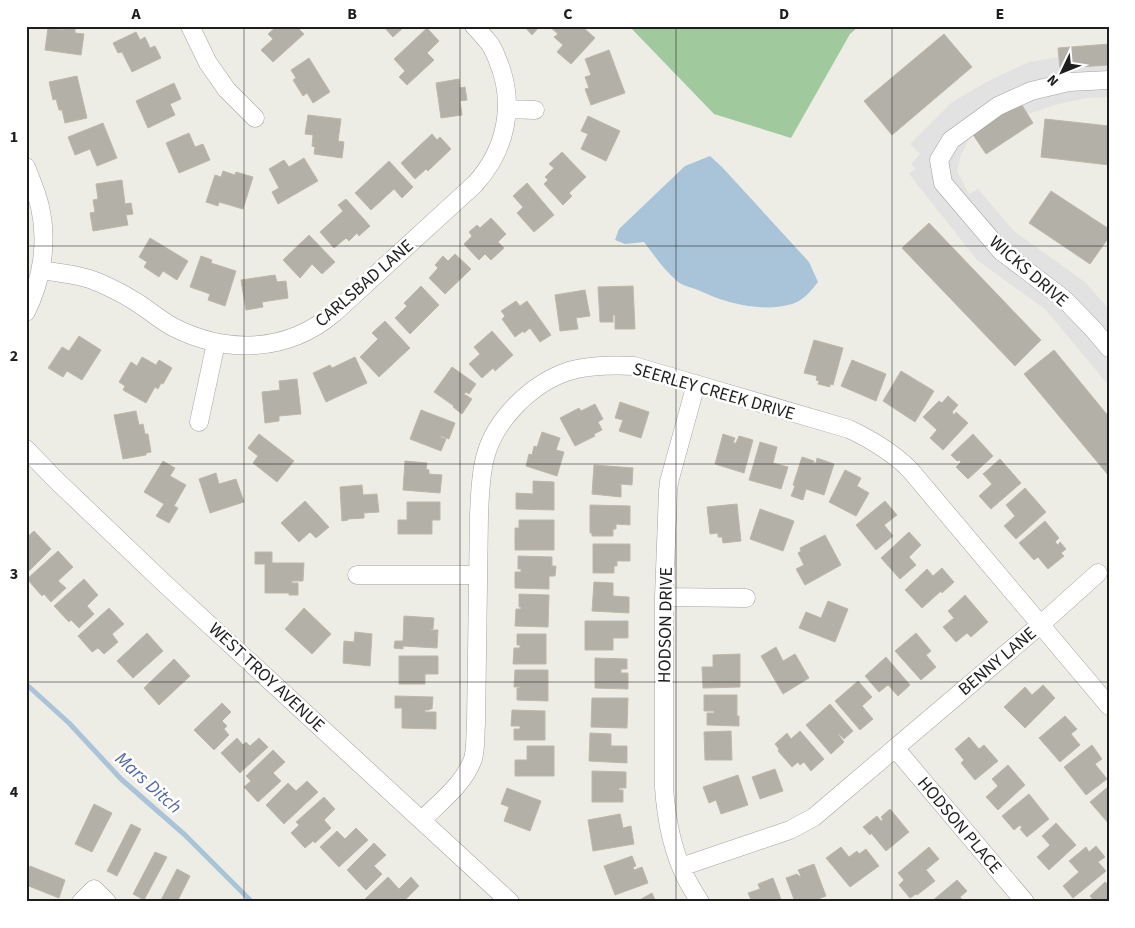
<svg xmlns="http://www.w3.org/2000/svg" width="1135" height="928" font-family="'Source Sans 3',sans-serif">
	<style>
		.forest { fill: #a0ca9d }
		.parking { fill: #e2e2e2 }
		.water { fill: #a9c3d8 }
		.lines { fill: none; stroke-linecap: round; stroke-linejoin: round }
		.stream { stroke: #a9c3d8; stroke-width: 5 }
		.building { fill: #b3b0a8; stroke: #bfb7a9 }
		.minor-casing { stroke: #a2a2a2; stroke-width: 19 }
		.minor { stroke: #fff; stroke-width: 18 }
		.grid { fill: none; stroke: #1e1e1e; stroke-width: 1; stroke-opacity: 0.55 }
		.labels { text-anchor: middle; stroke-width: 5; stroke-linejoin: round; paint-order: stroke }
		.street-label { font-size: 18px; fill: #1e1e1e; stroke: #fff }
		.water-label { font-size: 19px; font-style: italic; fill: #5269a6; stroke: #fff }
		.neatline { fill: none; stroke: #1e1e1e; stroke-width: 2 }
		.grid-label { font-size: 16px; text-anchor: middle; font-weight: bold; fill: #1e1e1e }
	</style>
	<rect width="100%" height="100%" fill="#eeede5"/>
	<path class="forest" d="M629,26H859L850,34L791,138L714,114Z"/>
	<path class="parking" d="M1059,57L1060,68L1109,65V97L1086,98L1055,105L972,133L961,155L957,171L969,194L978,189L1014,231L1085,282L1109,309V386L1046,310L977,260L909,174L915,168L911,164L920,154L910,144L952,102L992,79L1029,62Z"/>
	<path class="water" d="M710,156L722,167L809,262L818,282C811,291 803,301 792,304C762,313 725,303 698,290C691,287 682,286 677,281C664,270 654,255 644,242L625,244L615,240L619,229L685,166Z"/>
	<g class="lines">
		<path class="stream" d="M26,684L69,723L121,779L185,835L252,902"/>
	</g>
	<path class="building" d="M64,26H75V33L84,34L81,55L45,50L48,28L63,30Z
		M277,26H298L297,27L304,34L273,62L261,50L273,39L268,34Z
		M383,26H405L393,37Z
		M524,26H540L532,35Z
		M551,26H588L585,29L595,38L571,64L557,52L563,45L554,37L558,34L550,27Z
		M427,28L439,41L427,53L434,60L407,85L399,77L405,71L394,59Z
		M136,32L140,40L145,37L150,48L155,46L161,58L132,72L122,52L118,53L113,43Z
		M944,34L972,67L892,135L864,101Z
		M1109,44V65L1060,68L1058,48Z
		M609,50L625,93L591,105L585,89L589,88L585,77L591,75L585,59Z
		M309,58L330,92L313,103L307,93L303,96L293,80L296,78L291,70Z
		M77,76L87,118L65,123L62,110H59L56,99L53,100L49,82Z
		M459,79L460,88L465,87L467,100L460,101L462,115L441,118L436,83Z
		M174,83L181,99L170,104L175,115L148,128L136,101Z
		M1020,102L1033,123L986,154L972,133Z
		M308,115L341,119L338,141L344,142L342,158L314,154L315,147L312,146L313,135L305,134Z
		M588,116L620,131L606,161L581,149L588,134L581,131Z
		M1045,119L1109,126V165L1041,157Z
		M103,123L117,158L97,166L90,149L75,155L68,137Z
		M189,133L195,147L203,144L210,160L179,173L166,143Z
		M432,134L437,140L440,137L451,149L428,171L426,169L415,179L401,163Z
		M562,152L586,177L569,193L572,196L563,205L544,184L548,180L545,177L554,168L549,164Z
		M304,158L318,181L278,204L272,192L279,188L269,169L284,160L289,167Z
		M389,161L413,187L402,198L394,189L371,210L355,193Z
		M223,171L235,175L236,172L253,177L243,209L219,202L218,206L206,202L215,175L221,177Z
		M122,180L125,204L131,203L133,214L126,215L128,225L93,231L90,213L95,212L93,200L98,199L96,184Z
		M527,183L554,215L534,232L517,213L523,207L513,196Z
		M1051,191L1109,229V237L1090,264L1029,223Z
		M346,199L370,226L359,236L357,233L349,241L346,238L334,248L320,232L343,211L338,205Z
		M491,218L506,234L498,242L504,248L491,260L485,254L479,260L464,244L472,236L469,232L477,225L480,228Z
		M929,223L1041,340L1015,366L902,248Z
		M309,235L335,262L322,274L312,264L300,278L283,260Z
		M150,238L188,261L177,280L163,271L159,277L144,267L147,262L139,257Z
		M455,254L471,269L445,294L429,278L438,268L435,265L443,256L448,261Z
		M201,256L212,260L211,263L236,271L225,306L208,300L210,294L190,287Z
		M275,275L277,282L286,281L288,298L262,302L263,307L246,310L241,280Z
		M421,286L439,305L410,334L395,318L407,306L404,303Z
		M633,286L635,329H615V315H613V322H600L598,287Z
		M585,290L590,316L576,318L578,329L560,331L555,295Z
		M516,301L520,306L527,301L551,335L540,342L530,328L524,333L523,331L515,337L502,319L505,316L501,311Z
		M385,321L410,348L379,377L360,357L378,339L372,333Z
		M492,331L513,355L495,371L493,368L482,378L469,364L480,354L474,347Z
		M79,336L101,350L82,380L67,371L63,377L48,368L62,347L69,351Z
		M814,340L843,348L833,385L830,384V387L818,384L819,381L816,380L817,376L804,373Z
		M1054,350L1109,417V476L1024,374Z
		M142,357L156,365L159,360L172,368L163,384L161,383L158,389L155,387L146,403L123,390L125,386L119,382L131,362L137,366Z
		M355,357L367,383L326,402L313,373L330,365L332,368Z
		M852,360L886,374L876,401L841,386Z
		M452,367L476,384L469,394L466,392L464,394L472,399L462,414L453,407L454,406L434,392Z
		M901,371L934,391L915,422L883,401Z
		M297,379L301,414L279,416V421L265,423L262,392L280,390L279,381Z
		M948,396L958,405L952,412L954,415L956,412L968,423L943,450L930,438L937,430L923,417L939,401L942,403Z
		M620,402L649,412L641,438L619,431L623,420L615,418Z
		M595,404L603,419L598,422L602,430L594,434L595,436L575,446L560,418L579,408L581,411Z
		M421,410L455,423L449,439L441,436L440,437L446,439L441,451L410,439Z
		M136,411L139,425L143,424L145,434H148L151,452L146,453V455L123,459L114,415Z
		M542,432L560,438L556,450L564,452L557,476L526,466L529,454L532,455L534,446L537,447Z
		M259,434L294,461L277,482L253,463L258,456L248,448Z
		M723,434L735,438L733,443H736L739,436L753,440L744,473L715,464Z
		M973,434L993,456L968,479L956,467L961,462L959,460L957,461L951,455Z
		M760,442L777,447L773,463L788,467L781,489L749,480Z
		M802,457L814,461L813,463H816L817,458L834,464L824,495L806,489L803,500L791,496L795,486L793,485Z
		M1000,459L1021,483L991,509L979,496L992,484L983,474Z
		M163,461L175,468L170,476L186,485L174,506L178,508L169,523L156,516L164,504L144,492Z
		M405,461L427,463L426,469L429,470V474L442,475L440,493L403,490Z
		M594,465L633,468L632,485L621,484V497L592,494Z
		M845,470L861,478L857,486L869,493L856,516L829,502Z
		M216,473L219,484L236,479L244,502L210,513L199,479Z
		M533,481L554,482V510L516,509V493L533,494Z
		M362,485L363,495L377,494L379,512L364,513V518L348,519V520L342,521L340,487Z
		M1025,488L1046,512L1016,539L1004,526L1015,516L1006,505Z
		M305,501L329,527L316,538L310,532L299,542L281,523Z
		M885,501L897,515L884,525L893,536L876,550L856,525Z
		M407,502H440V520H432V534H398V520H407Z
		M737,504L741,541L723,543L722,537H718V533L710,534L707,507Z
		M590,505L630,506V525L616,524V529H613V536H592V533H590Z
		M760,509L794,521L783,551L750,539Z
		M519,520H554V550H515V528H519Z
		M1045,521L1059,538L1055,542L1058,545L1060,542L1066,549L1061,553L1064,556L1048,569L1038,557L1034,560L1019,543Z
		M34,531L51,549L29,571L26,569V538Z
		M909,532L921,545L909,557L916,565L900,579L881,558Z
		M825,535L841,565L805,585L796,569L804,565L798,553L801,551L800,548Z
		M593,544H630V561H617V566H614V573H593Z
		M58,551L73,567L58,581L66,588L51,602L44,594L42,596L27,579Z
		M255,552H272V563H304L303,581H292V583H298V595H289V593H265V564H255Z
		M518,556L552,557V566H556L555,576H549V589L515,588V572H521V569H518Z
		M942,568L954,582L942,593L941,591L922,608L905,590L927,569L933,576Z
		M84,579L98,595L87,606L94,614L79,628L71,620L69,622L54,606Z
		M594,582L613,583V596L629,597V613L592,611Z
		M519,594L549,595L548,627L515,626L516,609H521V607H519Z
		M965,595L988,622L971,637L967,633L956,642L943,627L954,618L948,611Z
		M828,601L848,609L835,642L799,628L806,612L821,618Z
		M109,608L124,624L112,634L118,642L104,654L98,648L92,652L78,636Z
		M304,608L331,634L312,654L285,629Z
		M404,616L434,618L433,629H431V630H438L437,648L403,646V649L394,648L395,641H403Z
		M585,621H628V638H613V650H585Z
		M355,632L372,634L370,666L343,663L344,641L354,642Z
		M147,633L163,651L133,678L117,661Z
		M916,633L931,651L926,655L936,667L921,680L895,651Z
		M517,634H546V664H513L514,648H520V645H517Z
		M776,647L783,661L795,654L809,678L783,694L761,656Z
		M740,654V687L703,688L702,667H713V655Z
		M399,656H438V674H425V684H399Z
		M886,657L910,685L898,696L888,685L879,692L865,676Z
		M595,658L627,659V669H621V673H628V689L595,688Z
		M174,659L190,676L159,705L144,688Z
		M515,670H548V701L517,700V688H520V687H514Z
		M858,681L872,697L862,706L873,719L860,730L835,701Z
		M1043,685L1055,698L1025,728L1004,707L1025,687L1032,695Z
		M704,695H737V716H739V726L707,725V713H714V711H704Z
		M395,696L433,697L432,709H430L429,710H425V712H436V729L402,728V708H395Z
		M592,698H628L627,728L591,727Z
		M222,703L231,712L222,721L227,726L224,729L229,735L214,750L194,730Z
		M830,704L853,731L844,739L839,734H838L844,742L831,754L806,725Z
		M512,710L545,711V740H514V729H520V726H511Z
		M1065,716L1077,729L1071,734L1080,745L1060,762L1039,738Z
		M731,731L732,760H705L704,732Z
		M800,731L824,759L811,771L804,762L800,765L798,762L792,767L778,751L779,749L775,744L787,733L791,739Z
		M590,733L611,734V746H627V763L589,761Z
		M969,737L979,749L984,745L998,761L975,780L961,763L964,760L955,749Z
		M237,738L243,745L246,742L250,746L259,738L268,747L240,773L221,753Z
		M1092,745L1102,759L1095,764L1107,779L1086,795L1064,767Z
		M527,746H554V776H515V760H527Z
		M273,750L285,762L273,773L281,781L258,802L244,787L251,781L246,776Z
		M1008,765L1025,785L998,810L986,797L998,786L992,779Z
		M775,769L783,791L760,799L752,777Z
		M592,771L626,772V788H619V790H623V802H592Z
		M738,775L748,805L721,814L716,800L709,803L703,787Z
		M307,781L318,792L284,824L266,805L288,783L296,791Z
		M1109,786V824L1090,802Z
		M507,788L541,801L530,831L504,821L509,807L501,804Z
		M1029,794L1049,819L1027,837L1020,829L1022,828L1020,825L1014,830L1002,816Z
		M324,797L335,809L324,820L331,828L315,843L313,841L305,848L291,833L299,825L296,822Z
		M94,804L112,813L92,852L75,844Z
		M890,809L909,832L886,851L871,833L870,835L863,827L877,816L881,821L883,820L881,817Z
		M620,814L623,828L631,826L634,844L593,851L588,820Z
		M1056,823L1076,845L1049,870L1037,857L1050,845L1042,836Z
		M131,824L141,829L117,876L107,871Z
		M356,828L368,840L339,867L320,847L337,831L345,839Z
		M374,843L386,855L374,866L382,874L366,890L347,870Z
		M1096,846L1105,857L1098,862L1106,871L1073,898L1063,886L1079,872L1069,861L1086,847L1089,852Z
		M841,847L849,857L857,851L859,854L866,849L879,866L850,887L826,858Z
		M929,847L939,859L926,870L935,881L917,895L916,894L910,898L899,885L904,880L898,873Z
		M155,852L167,857L144,900L133,894Z
		M632,856L636,866L633,867L634,870L642,867L648,883L615,895L604,866Z
		M814,864L826,896L810,902H795L786,878L797,874L799,876H801L798,870Z
		M30,866L65,880L59,898L26,885V875Z
		M177,869L190,876L177,902H160Z
		M388,877L399,889L411,877L419,886L403,902H365L364,900Z
		M773,878L782,902H752L748,893L760,889L758,884Z
		M957,880L967,891L960,897L964,902H931Z
		M1105,882L1109,885V902H1095L1090,896Z
		M652,893L656,902H636Z"/>
	<g class="lines">
		<g class="minor-casing">
			<path id="minor" d="M190,26L208,63L227,90L255,118
				M1109,80L1069,82L1031,91L998,106L951,140L939,160L943,183L1001,251L1064,299L1094,330L1109,348
				M507,109L535,110
				M26,167C31,180 37,193 40,207C48,242 42,280 26,312
				M41,270C61,273 82,275 100,283C111,288 122,293 131,299C146,307 158,319 173,327C226,354 287,353 334,313L475,184C506,150 516,104 498,61C496,55 493,49 490,44C485,38 480,32 474,26
				M696,384L669,482L668,491L664,597V787C666,818 672,850 686,878C690,886 695,894 700,902
				M199,422L216,343
				M26,449L55,479L165,584L510,902
				M357,575H477
				M664,597L746,598
				M895,748L1025,902
				M422,820C440,802 464,784 473,759C476,749 475,735 476,724L479,515C480,497 480,477 485,458C494,420 532,383 569,371C590,365 612,365 634,366L849,429C872,440 893,452 911,471L1109,706
				M681,867L790,830L814,817L1040,625L1098,573
				M81,902L94,889L107,902"/>
		</g>
		<use href="#minor" class="minor"/>
	</g>
	<path class="grid" d="M244,26V902M460,26V902M676,26V902M892,26V902M26,246H1109M26,464H1109M26,682H1109"/>
	<g class="labels">
		<g class="street-label">
			<text transform="translate(1029 271) rotate(41)" y="6">WICKS DRIVE</text>
			<text transform="translate(364 283) rotate(-41)" y="6">CARLSBAD LANE</text>
			<text transform="translate(714 391) rotate(16)" y="6">SEERLEY CREEK DRIVE</text>
			<text transform="translate(665 625) rotate(-89)" y="6">HODSON DRIVE</text>
			<text transform="translate(997 661) rotate(-40)" y="6">BENNY LANE</text>
			<text transform="translate(267 677) rotate(43)" y="6">WEST TROY AVENUE</text>
			<text transform="translate(960 825) rotate(50)" y="6">HODSON PLACE</text>
		</g>
		<g class="water-label">
			<text transform="translate(149 782) rotate(42)" y="7">Mars Ditch</text>
		</g>
	</g>
	<rect width="1135" height="928" fill="none" stroke="#ffffff" stroke-width="55"/>
	<g transform="translate(1062 72) rotate(227)" stroke="#ffffff" stroke-width="4" paint-order="stroke">
	<path d="M0-4L9 19L0 12L-9 19Z" fill="#1e1e1e"/>
	<text y="-8" font-size="14" font-weight="bold" text-anchor="middle" fill="#1e1e1e">N</text>
	</g>
	<rect x="28" y="28" width="1080" height="872" class="neatline"/>
	<g class="grid-label">
		<text x="136" y="19">A</text>
		<text x="352" y="19">B</text>
		<text x="568" y="19">C</text>
		<text x="784" y="19">D</text>
		<text x="1000" y="19">E</text>
		<text x="14" y="142">1</text>
		<text x="14" y="361">2</text>
		<text x="14" y="579">3</text>
		<text x="14" y="797">4</text>
	</g>
</svg>
